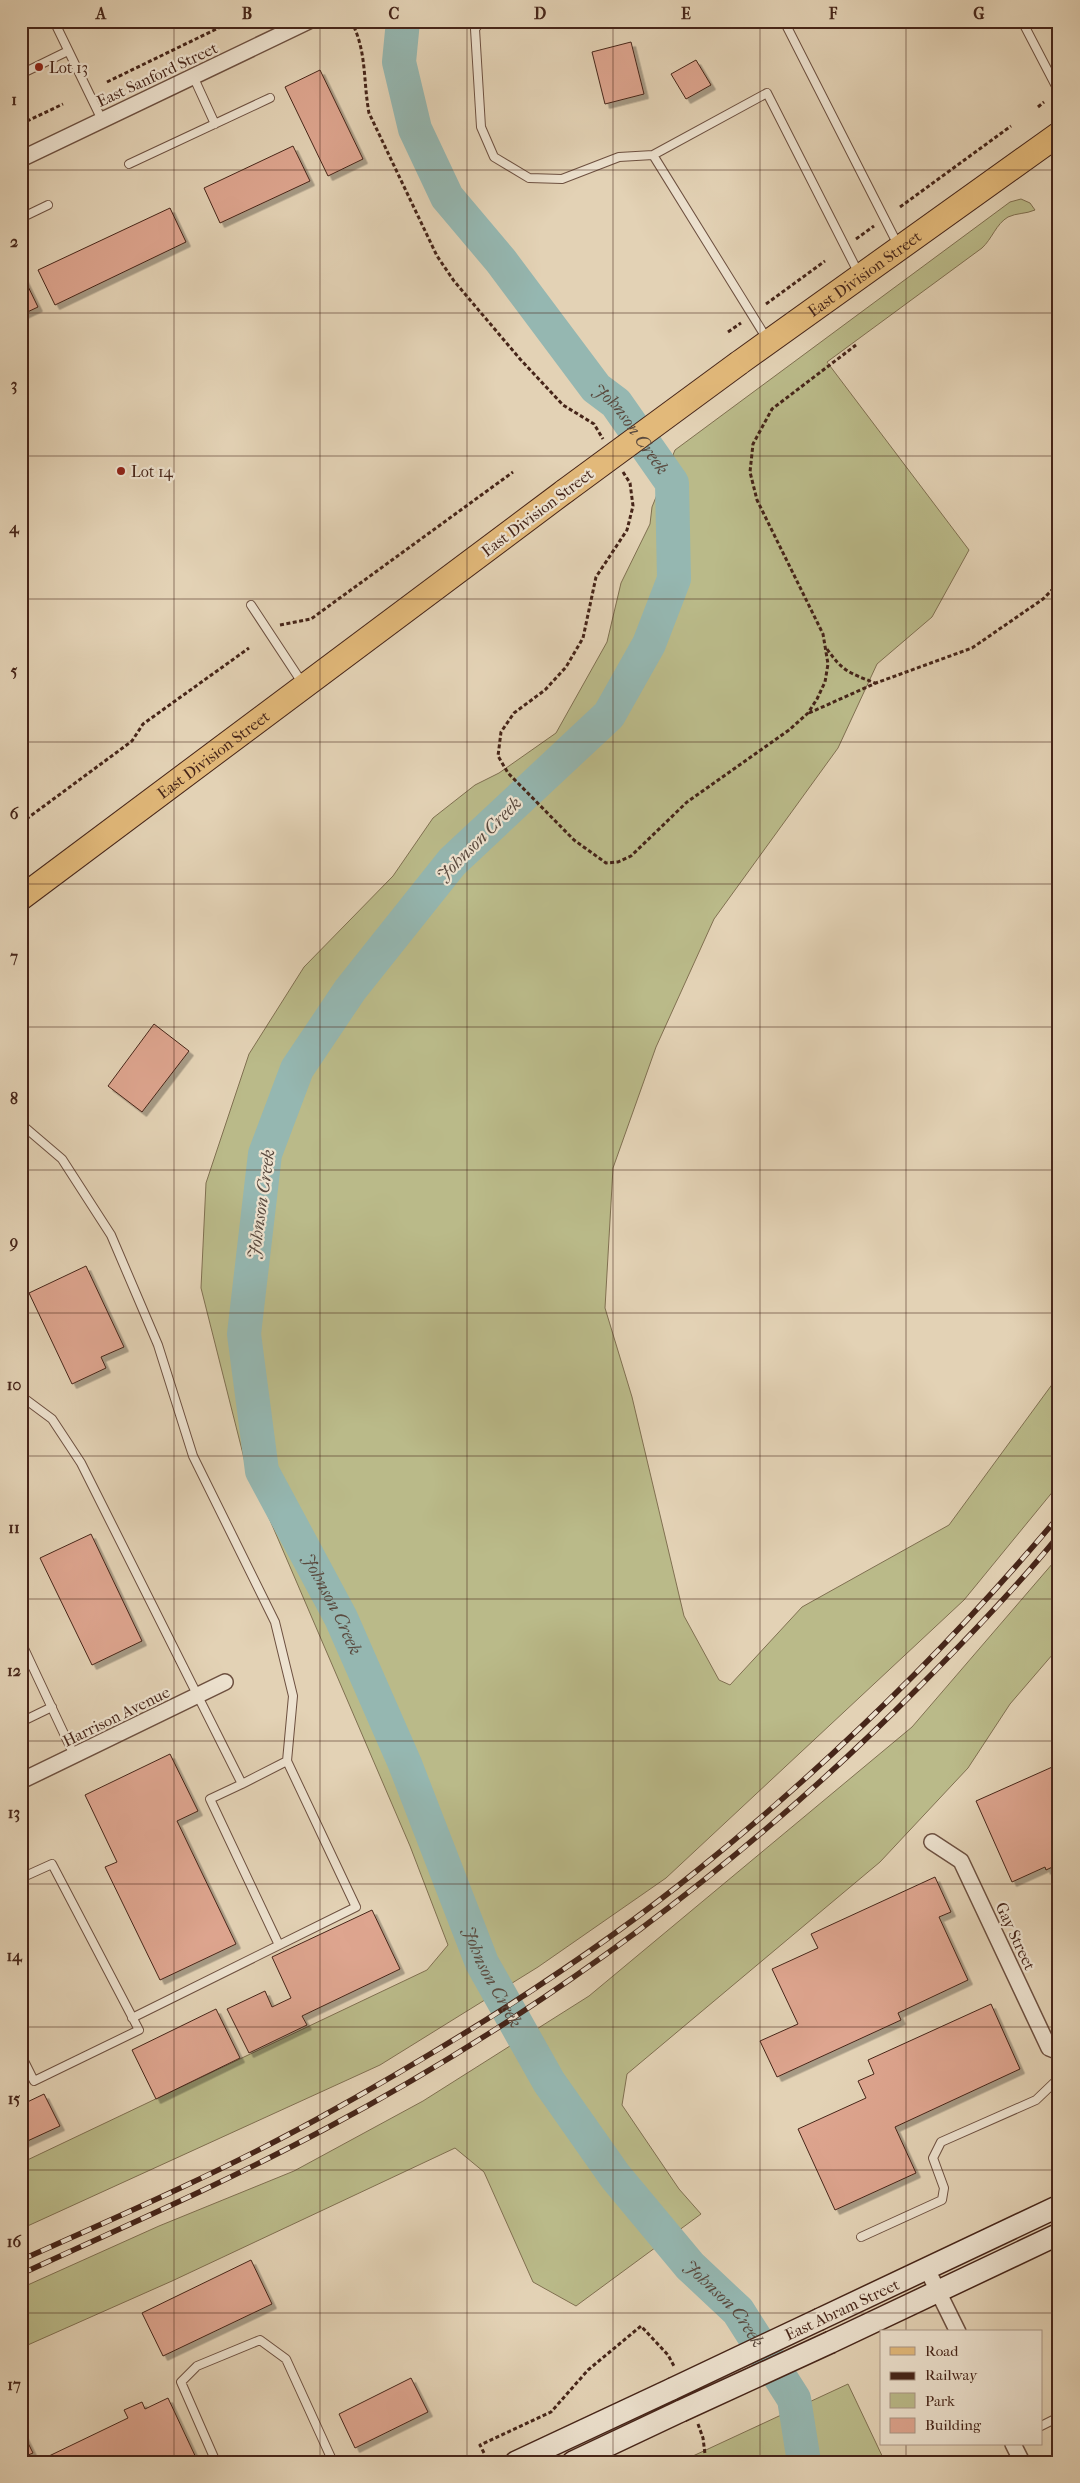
<svg xmlns="http://www.w3.org/2000/svg" width="1080" height="2483" font-family="'IM FELL French Canon',serif">
	<style>
		.green { fill: #baba89; stroke: #807051 }
		.lines { fill: none; stroke-linecap: round; stroke-linejoin: round }
		.river { stroke: #95b7b1; stroke-width: 34 }
		.building { fill: #dea58f; stroke: #462519; filter: url(#shadow) }
		.lane-casing { stroke: #6d5040; stroke-width: 10 }
		.street-casing { stroke: #6d5040; stroke-width: 18 }
		.secondary-casing { stroke: #462519; stroke-width: 24 }
		.primary-casing { stroke: #462519; stroke-width: 26 }
		.path { stroke: #462519; stroke-width: 3; stroke-dasharray: 4 2.5; stroke-linecap: butt }
		.lane { stroke: #ede2cf; stroke-width: 8 }
		.street { stroke: #ede2cf; stroke-width: 15 }
		.secondary { stroke: #ede2cf; stroke-width: 21 }
		.primary { stroke: #e2b97a; stroke-width: 24 }
		.rail-casing { stroke: #462519; stroke-width: 5.5 }
		.rail { stroke: #ede2cf; stroke-width: 4; stroke-dasharray: 11; stroke-linecap: butt }
		.secondary-bridge-casing { stroke: #462519; stroke-width: 24; stroke-linecap: butt }
		.primary-bridge-casing { stroke: #462519; stroke-width: 26; stroke-linecap: butt }
		.secondary-bridge { stroke: #ede2cf; stroke-width: 21 }
		.primary-bridge { stroke: #e2b97a; stroke-width: 24 }
		.grid { fill: none; stroke: #462519; stroke-width: 1; stroke-opacity: 0.55 }
		.poi-dot { fill: #8f2418; stroke: #ede2cf; stroke-width: 2 }
		.labels { text-anchor: middle; stroke-width: 4.5; stroke-linejoin: round; paint-order: stroke }
		.poi-label { font-size: 16px; fill: #462519; stroke: #ede2cf; text-anchor: start }
		.street-label { font-size: 16px; fill: #462519; stroke: #ede2cf }
		.water-label { font-size: 18px; font-style: italic; fill: #5a4a3f; stroke: #ede2cf }
		.neatline { fill: none; stroke: #462519; stroke-width: 2 }
		.grid-label { font-size: 16px; text-anchor: middle; font-weight: bold; fill: #462519 }
	</style>
	<defs>
		<filter id="shadow"><feDropShadow dx="4.5" dy="4.5" stdDeviation="0" flood-color="#0004"/></filter>
	</defs>
	<rect width="100%" height="100%" fill="#e3d2b5"/>
	<filter id="stains"><feTurbulence type="fractalNoise" baseFrequency=".004" numOctaves="4"/><feColorMatrix values="0 0 0 0 .2 0 0 0 0 .09 0 0 0 0 .02 0 0 0 .5 -.17"/></filter>
	<radialGradient id="worn" r=".72"><stop offset=".6" stop-color="#630" stop-opacity="0"/><stop offset="1" stop-color="#630" stop-opacity=".3"/></radialGradient>
	<path class="green" d="M1021,199L1030,203L1035,210C1026,214 1016,213 1008,217C996,224 992,239 982,248L827,362L969,550L932,617L877,664L838,748L714,919L656,1047L613,1168L605,1308L632,1397L684,1616L719,1680L730,1685L802,1607L949,1525L1059,1375V1484L964,1600L666,1878L538,1967L380,2065L21,2229V2163L427,1970L448,1945L410,1846L245,1462L201,1288L206,1183L249,1054L304,967L393,876L433,818L475,785L499,773L556,733L607,642L621,583L650,524L652,507L675,450L1010,202Z
		M1059,1556V1647L1010,1704L968,1768L880,1862L627,2074L622,2105L679,2189L701,2214L576,2306L533,2282L484,2172L455,2148L172,2281L21,2348V2288L159,2226L294,2171L423,2101L589,1996L912,1727Z
		M848,2384L885,2462H680Z"/>
	<g class="lines">
		<path class="river" id="s1" d="M403,21L399,62L415,129L447,197L501,261L596,388L616,403L672,483L674,579L649,644L609,715L452,862L350,990L297,1069L265,1154L244,1334L262,1471L341,1618L405,1764L482,1963L549,2082L615,2176L690,2266L738,2311L794,2399L804,2462"/>
	</g>
	<path class="building" d="M631,42L644,94L605,104L592,52Z
		M696,60L711,85L686,99L671,74Z
		M320,70L363,159L328,176L285,87Z
		M293,146L310,181L220,223L204,188Z
		M170,208L186,242L55,305L38,270Z
		M21,272L38,307L21,315Z
		M154,1024L189,1051L142,1112L108,1086Z
		M86,1266L124,1347L101,1357L106,1368L72,1384L29,1293Z
		M91,1534L142,1641L92,1665L40,1558Z
		M170,1754L198,1811L177,1821L236,1944L160,1980L105,1867L117,1862L85,1795Z
		M1059,1764V1864L1046,1870L1045,1867L1012,1882L976,1801Z
		M935,1877L951,1912L939,1917L968,1980L898,2013L901,2020L777,2077L760,2041L798,2024L772,1969L818,1948L811,1934Z
		M372,1910L400,1969L302,2016L307,2025L249,2053L227,2009L265,1991L272,2007L291,1998L272,1957Z
		M991,2004L1020,2069L895,2127L916,2173L835,2210L798,2129L866,2098L858,2081L874,2074L868,2060Z
		M216,2009L240,2058L156,2099L132,2050Z
		M44,2094L60,2126L21,2144V2105Z
		M251,2260L272,2304L163,2356L142,2313Z
		M411,2378L428,2412L355,2448L339,2414Z
		M168,2398L198,2462H51L49,2456L128,2418L124,2410L142,2402L145,2409Z
		M21,2429L33,2453L21,2458Z"/>
	<g class="lines">
		<g class="lane-casing">
			<path id="lane" d="M54,21L102,120
				M481,21L475,29L481,127L494,157L529,178L562,179L619,157L653,155
				M784,21L898,245
				M1022,21L1059,92
				M21,74L68,51
				M193,76L215,124
				M129,164L270,98
				M21,218L48,205
				M767,339L653,155L767,93L859,274
				M251,605L303,684
				M21,1124L62,1159L111,1235L158,1345L193,1456L275,1622L293,1696L287,1761
				M21,1396L52,1419L81,1463L242,1784L287,1761L356,1907L132,2018
				M21,1642L74,1755
				M21,1668L31,1664
				M21,1722L52,1707
				M242,1784L210,1799L279,1945
				M21,1878L52,1864L139,2030L34,2081L21,2055
				M861,2237L942,2200L944,2188L933,2158L941,2142L1036,2100L1059,2078
				M1041,2426L1059,2417
				M216,2462L181,2382L197,2366L260,2340L286,2359L333,2462"/>
		</g>
		<g class="street-casing">
			<path id="street" d="M21,159L309,21
				M21,1781L225,1682
				M932,1842L961,1861L1049,2048L1059,2052
				M927,2269L958,2332
				M1013,2444L1022,2462"/>
		</g>
		<g class="secondary-casing">
			<path id="secondary" d="M820,2319L1059,2206
				M831,2342L1059,2234
				M516,2462L672,2389
				M573,2462L681,2411"/>
		</g>
		<g class="primary-casing">
			<g id="primary">
				<path id="s2" d="M739,363L1059,134"/>
				<path id="s3" d="M21,898L565,491"/>
			</g>
		</g>
		<path class="path" d="M351,21C367,50 363,81 369,113L437,256L454,281L520,359L563,405L594,424L603,439
			M107,82L233,21
			M1038,107L1044,102
			M21,124L63,104
			M900,207L1011,126
			M856,239L874,226
			M766,304L825,261
			M728,332L741,323
			M623,472L630,483L633,506L627,530L596,577L583,638L566,667L545,690L514,713L501,732L498,756L508,773L574,840L606,863L618,862L631,856L687,802L789,730L808,713L817,699L825,682L828,664L823,634L757,500L750,472L753,444L772,409L856,345
			M280,625L311,619L513,472
			M827,649C843,672 850,673 875,683
			M809,713L876,683L972,648L1043,599L1059,583
			M21,823L132,741L143,724L249,648
			M698,2424L703,2438L706,2462
			M484,2453L480,2445L551,2412L588,2370L641,2326L668,2355L675,2368"/>
		<use href="#lane" class="lane"/>
		<use href="#street" class="street"/>
		<use href="#secondary" class="secondary"/>
		<use href="#primary" class="primary"/>
		<g class="rail-casing">
			<path id="rail" d="M21,2260C122,2215 223,2171 319,2118C451,2045 582,1964 699,1869C829,1764 951,1645 1059,1516
				M21,2274C123,2227 226,2182 325,2129C543,2013 745,1863 919,1687C968,1638 1016,1588 1059,1535"/>
		</g>
		<use href="#rail" class="rail"/>
		<g class="secondary-bridge-casing">
			<path id="secondary-bridge" d="M672,2389L820,2319
				M681,2411L831,2342"/>
		</g>
		<g class="primary-bridge-casing">
			<path id="primary-bridge" d="M565,491L739,363"/>
		</g>
		<use href="#secondary-bridge" class="secondary-bridge"/>
		<use href="#primary-bridge" class="primary-bridge"/>
	</g>
	<path class="grid" d="M174,21V2462M320,21V2462M467,21V2462M613,21V2462M760,21V2462M906,21V2332M21,170H1059M21,313H1059M21,456H1059M21,599H1059M21,742H1059M21,884H1059M21,1027H1059M21,1170H1059M21,1313H1059M21,1456H1059M21,1599H1059M21,1741H1059M21,1884H1059M21,2027H1059M21,2170H1059M21,2313H1059M906,2444V2462"/>
	<g class="poi-dot">
		<circle cx="39" cy="67" r="5"/>
		<circle cx="121" cy="471" r="5"/>
	</g>
	<g class="labels">
		<g class="poi-label">
			<text x="49" y="73">Lot 13</text>
			<text x="131" y="477">Lot 14</text>
		</g>
		<g class="street-label">
			<text transform="translate(157 74) rotate(-25)" y="6">East Sanford Street</text>
			<text dy="6" stroke="none"><textPath href="#s2" startOffset="154">East Division Street</textPath></text>
			<text transform="translate(537 512) rotate(-37)" y="6">East Division Street</text>
			<text dy="6" stroke="none"><textPath href="#s3" startOffset="240">East Division Street</textPath></text>
			<text transform="translate(116 1716) rotate(-26)" y="6">Harrison Avenue</text>
			<text transform="translate(1016 1936) rotate(65)" y="6">Gay Street</text>
			<text transform="translate(842 2309) rotate(-25)" y="6">East Abram Street</text>
		</g>
		<g class="water-label">
			<text dy="6" stroke="none"><textPath href="#s1" startOffset="482">Johnson Creek</textPath></text>
			<text transform="translate(479 839) rotate(-45)" y="6">Johnson Creek</text>
			<text transform="translate(261 1204) rotate(-82)" y="6">Johnson Creek</text>
			<text dy="6" stroke="none"><textPath href="#s1" startOffset="1832">Johnson Creek</textPath></text>
			<text dy="6" stroke="none"><textPath href="#s1" startOffset="2238">Johnson Creek</textPath></text>
			<text dy="6" stroke="none"><textPath href="#s1" startOffset="2641">Johnson Creek</textPath></text>
		</g>
	</g>
	<rect width="1080" height="2483" fill="none" stroke="#e3d2b5" stroke-width="55"/>
	<rect x="880" y="2330" width="162" height="115" fill="#ede2cf" stroke="#aa9686"/>
	<rect x="890" y="2347" width="25" height="8" fill="#e2b97a" stroke="#aa9686"/>
	<text x="925" y="2356" font-size="15" fill="#462519">Road</text>
	<rect x="890" y="2372" width="25" height="8" fill="#462519" stroke="#aa9686"/>
	<text x="925" y="2380" font-size="15" fill="#462519">Railway</text>
	<rect x="890" y="2393" width="25" height="15" fill="#baba89" stroke="#aa9686"/>
	<text x="925" y="2406" font-size="15" fill="#462519">Park</text>
	<rect x="890" y="2418" width="25" height="15" fill="#dea58f" stroke="#aa9686"/>
	<text x="925" y="2430" font-size="15" fill="#462519">Building</text>
	<rect x="28" y="28" width="1024" height="2428" class="neatline"/>
	<g class="grid-label">
		<text x="101" y="19">A</text>
		<text x="247" y="19">B</text>
		<text x="394" y="19">C</text>
		<text x="540" y="19">D</text>
		<text x="686" y="19">E</text>
		<text x="833" y="19">F</text>
		<text x="979" y="19">G</text>
		<text x="14" y="105">1</text>
		<text x="14" y="247">2</text>
		<text x="14" y="390">3</text>
		<text x="14" y="533">4</text>
		<text x="14" y="676">5</text>
		<text x="14" y="819">6</text>
		<text x="14" y="962">7</text>
		<text x="14" y="1104">8</text>
		<text x="14" y="1247">9</text>
		<text x="14" y="1390">10</text>
		<text x="14" y="1533">11</text>
		<text x="14" y="1676">12</text>
		<text x="14" y="1818">13</text>
		<text x="14" y="1961">14</text>
		<text x="14" y="2104">15</text>
		<text x="14" y="2247">16</text>
		<text x="14" y="2390">17</text>
	</g>
	<rect width="100%" height="100%" filter="url(#stains)"/>
	<rect width="100%" height="100%" fill="url(#worn)"/>
</svg>
